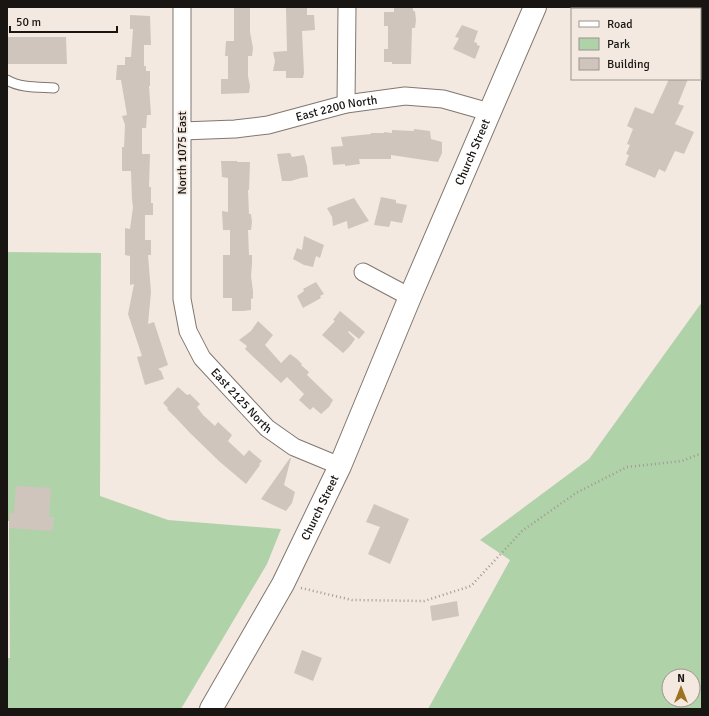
<svg xmlns="http://www.w3.org/2000/svg" width="709" height="716" font-family="Signika,sans-serif">
	<style>
		.green { fill: #b0d2a9; fill-rule: evenodd }
		.building { fill: #d0c5bd }
		.lines { fill: none; stroke-linecap: round; stroke-linejoin: round }
		.lane-casing { stroke: #80776f; stroke-width: 11 }
		.street-casing { stroke: #80776f; stroke-width: 19 }
		.secondary-casing { stroke: #80776f; stroke-width: 24 }
		.path { stroke: #a19993; stroke-width: 2.5; stroke-dasharray: 1 3; stroke-linecap: butt }
		.lane { stroke: #fff; stroke-width: 9 }
		.street { stroke: #fff; stroke-width: 17 }
		.secondary { stroke: #fff; stroke-width: 22 }
		.labels { text-anchor: middle; stroke-width: 3.5; stroke-linejoin: round; paint-order: stroke }
		.street-label { font-size: 12px; fill: #191513; stroke: #f3e9e0 }
	</style>
	<rect width="100%" height="100%" fill="#f3e9e0"/>
	<path class="green" d="M7,252L101,253L100,496L168,520L281,529L267,564L181,709H7V658H10L9,536V521H7Z
		M702,302V709H428L510,560L480,540L589,459ZM669,676H693V700H669Z"/>
	<path class="building" d="M234,7H250V32L253,48L252,56H248V76L250,86L249,93L221,94V79H228V56H225L226,41H234Z
		M288,7H307V15H314L315,30L302,31L304,73L303,78H286V71H273L275,61L273,52L287,51L286,8H288Z
		M394,7H413V11H415L416,20L415,28H412L411,64H392V62H384V49H388V26H384V12H394Z
		M130,15L150,16L151,45H144V66H146V71H150V86H149L151,115H147L146,128H142V154H150L149,187H151V203H153V215H145V240H151V255H148L151,292L148,324L154,322L168,365L158,369L161,371L164,379L145,385L137,357L142,356L128,314L134,284L130,285V256L125,255V228L130,229L133,207L132,200L131,171H122V147H124L125,125L122,116L127,115L121,80H116L117,65H125V57H131L133,29H130Z
		M462,25L478,31L474,42L477,43V45L480,46L475,59L453,49L459,38L455,37Z
		M7,37H66L67,64H7Z
		M669,79H688L678,104L684,106L675,124L694,132L684,154L675,151L665,172L659,169L655,178L625,165L629,155L626,154L630,145L627,144L633,129L627,126L635,107L653,114Z
		M414,129L430,131L431,139L442,142V153L438,162L391,155V159H359L360,164L345,166V164L333,165L331,147L343,146L341,137L371,134V133H384V132L392,133V130L414,131Z
		M290,153L292,157L304,155L307,166L308,177L301,178L291,181H282L277,154Z
		M221,161H237V162H250L249,190H248L249,214H251L252,222L251,230H248L249,255H252V264L251,276L253,291V298L251,299V310L243,311H232V298H223V255H230V230H223L222,211L228,212V178L222,177Z
		M381,197L396,200V203L407,205L402,223L391,221L389,227L374,225Z
		M354,198L369,221L348,229L347,221L333,226L332,217L327,208Z
		M304,236L324,245L320,258L316,256L313,267L304,265L293,259L297,248L302,250Z
		M316,282L324,294L320,296L321,298L303,308L297,296L304,291L303,289Z
		M340,311L365,332L359,339L349,331L348,332L355,339L350,346L343,353L322,335L335,321L333,320Z
		M258,321L273,335L265,345L281,363L290,354L297,359L302,364L301,365L309,372L307,375L333,400L329,407L321,414L313,407L310,410L299,400L304,394L287,377L281,383L245,349L247,346L239,340L251,331Z
		M178,387L187,395L190,394L200,404L197,407L203,415L215,426L218,422L232,435L228,441L244,456L249,450L262,461L259,464L260,465L246,484L220,462L190,433L176,418L167,409L168,408L163,403Z
		M290,458H291L284,485L295,492L292,503L286,511L275,506L261,499Z
		M16,486L51,488L49,517H54L52,531L9,528L10,513H14Z
		M374,504L409,519L390,564L368,554L380,527L366,522Z
		M457,601L459,616L432,621L430,606Z
		M302,650L322,658L313,681L294,673Z"/>
	<g class="lines">
		<g class="lane-casing">
			<path id="lane" d="M7,80C20,88 38,87 54,88"/>
		</g>
		<g class="street-casing">
			<g id="street">
				<path id="s1" d="M182,7V299L188,331L202,358L267,428L294,447L340,466"/>
				<path d="M346,104L347,7"/>
				<path id="s2" d="M182,131L235,129L268,125L346,104L405,96L443,99L489,112"/>
				<path d="M363,272L410,297"/>
			</g>
		</g>
		<g class="secondary-casing">
			<g id="secondary">
				<path id="s3" d="M211,709L283,584L340,466L410,297L535,7"/>
			</g>
		</g>
		<path class="path" d="M301,588L352,600L424,601L471,586L522,531L576,493L627,467L682,461L702,453"/>
		<use href="#lane" class="lane"/>
		<use href="#street" class="street"/>
		<use href="#secondary" class="secondary"/>
	</g>
	<g class="labels">
		<g class="street-label">
			<text dy="4" stroke="none"><textPath href="#s2" startOffset="157">East 2200 North</textPath></text>
			<text dy="4" stroke="none"><textPath href="#s3" startOffset="616">Church Street</textPath></text>
			<text transform="translate(182 153) rotate(-90)" y="4">North 1075 East</text>
			<text dy="4" stroke="none"><textPath href="#s1" startOffset="413">East 2125 North</textPath></text>
			<text dy="4" stroke="none"><textPath href="#s3" startOffset="229">Church Street</textPath></text>
		</g>
	</g>
	<rect width="709" height="716" fill="none" stroke="#191513" stroke-width="16"/>
	<rect x="571" y="8" width="130" height="72" fill="#f3e9e0" stroke="#9c948e"/>
	<rect x="579" y="21" width="20" height="6" fill="#ffffff" stroke="#9c948e"/>
	<text x="607" y="28" font-size="12" fill="#191513">Road</text>
	<rect x="579" y="38" width="20" height="12" fill="#b0d2a9" stroke="#9c948e"/>
	<text x="607" y="48" font-size="12" fill="#191513">Park</text>
	<rect x="579" y="58" width="20" height="12" fill="#d0c5bd" stroke="#9c948e"/>
	<text x="607" y="68" font-size="12" fill="#191513">Building</text>
	<g transform="translate(681 688)"><circle r="19" fill="#f3e9e0" stroke="#9c948e"/>
	<path d="M0-3L7 15L0 10L-7 15Z" fill="#9c7221"/>
	<text y="-6" font-size="11" font-weight="bold" text-anchor="middle" fill="#191513">N</text>
	</g>
	<path d="M10 26v6h107v-6" fill="none" stroke="#191513" stroke-width="2"/>
	<text x="16" y="26" font-size="12" fill="#191513" stroke="#f3e9e0" stroke-width="3" paint-order="stroke">50 m</text>
</svg>
